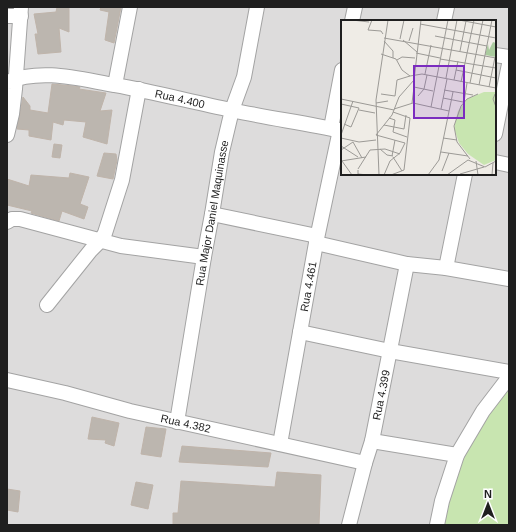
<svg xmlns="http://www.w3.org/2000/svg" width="516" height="532" font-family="Helvetica,sans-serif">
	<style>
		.residential { fill: #dddcdc; fill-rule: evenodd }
		.grass { fill: #c8e5b0 }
		.building { fill: #bcb6af; stroke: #bfb4aa }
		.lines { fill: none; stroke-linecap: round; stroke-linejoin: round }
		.minor-casing { stroke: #a3a3a3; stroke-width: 16 }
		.minor { stroke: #fff; stroke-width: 14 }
		.labels { text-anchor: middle; stroke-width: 3; stroke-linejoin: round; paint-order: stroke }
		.street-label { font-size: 11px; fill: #1f1f1f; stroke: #fff }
		.inset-road { fill: none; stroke: #9c9a96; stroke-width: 1 }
		.view { fill: #7b2cbf; fill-opacity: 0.15; stroke: #7b2cbf; stroke-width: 2 }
		.inset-edge { fill: none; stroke: #1f1f1f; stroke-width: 2 }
	</style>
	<rect width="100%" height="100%" fill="#efece6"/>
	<path class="residential" d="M7,7H509V525H7ZM342,21H495V174H342Z"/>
	<path class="grass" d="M509,382V525H438L454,464Z"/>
	<path class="building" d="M57,7H69V32L59,28L61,52L38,54L35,34H38L34,14L56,12Z
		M101,7H121L114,43L105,40L109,12L100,10Z
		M52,84L73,86L80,87L79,89L106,93L100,111L112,110L107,144L83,137L86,122L64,120L63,125L53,122L51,140L29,136V130L17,129L23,97L30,106V110L48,113Z
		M54,144L62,145L60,158L52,157Z
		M104,153L116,154L117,160L113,179L97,176Z
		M70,173L89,177L80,204L88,207L84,219L62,211L59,221L31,213L32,211L7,205V179L29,186L31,175L69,178Z
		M92,417L119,423L114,446L105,443L106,440L88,439Z
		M146,427L166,429L161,457L141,454Z
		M182,446L271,453L268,467L179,462Z
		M277,472L321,475L319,525H173V513H178L181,481L275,487Z
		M136,482L153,485L148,509L131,505Z
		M7,489L20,491L18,512L7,510Z"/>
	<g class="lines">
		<g class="minor-casing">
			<g id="minor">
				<path d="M7,16H21"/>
				<path d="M352,21L355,7"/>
				<path d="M444,21L447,7"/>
				<path d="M495,55L509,57"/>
				<path id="s1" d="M7,82C42,68 79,79 115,85C154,92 192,102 231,110C268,118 305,123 342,131"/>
				<path d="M115,85L130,7"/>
				<path d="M331,128L342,70"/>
				<path d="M495,134L509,64"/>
				<path d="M7,135L12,114L15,89L21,7"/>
				<path d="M495,162L509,165"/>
				<path d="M212,214L317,236"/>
				<path d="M7,222L12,219H20L121,246L204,257"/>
				<path d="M316,243L407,264L446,268L509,279"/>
				<path d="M446,268L465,174"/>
				<path d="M47,305L91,250L101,240L105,233L122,180L139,89"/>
				<path d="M300,332L390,351L509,372"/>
				<path id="s2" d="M7,380L65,393L130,411L365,463"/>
				<path id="s3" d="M177,422L204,257L212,214L222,152L232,110L244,77L257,7"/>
				<path d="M372,441L457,455"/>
				<path id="s4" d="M280,444L316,243L340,130"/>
				<path id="s5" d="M349,525L365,463L372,441L407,264"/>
				<path d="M437,525L442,501L457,455L483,411L509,377"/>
			</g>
		</g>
		<use href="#minor" class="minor"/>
	</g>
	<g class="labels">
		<g class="street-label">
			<text dy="4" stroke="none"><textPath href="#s1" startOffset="176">Rua 4.400</textPath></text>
			<text dy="4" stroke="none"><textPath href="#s3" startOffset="212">Rua Major Daniel Maquinasse</textPath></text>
			<text dy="4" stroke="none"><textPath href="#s4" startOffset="160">Rua 4.461</textPath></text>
			<text dy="4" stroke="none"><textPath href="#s5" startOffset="134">Rua 4.399</textPath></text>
			<text dy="4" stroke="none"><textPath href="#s2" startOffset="184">Rua 4.382</textPath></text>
		</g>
	</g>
	<g transform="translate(341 20)">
		<rect width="155" height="155" fill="#efece6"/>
		<path d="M143,72H155V140L143,145L127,134L118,123L113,108L117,91L126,79Z" fill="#c8e5b0"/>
		<path d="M152,22L155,23V37L144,35L147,24L148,30Z" fill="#aacb9e"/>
		<path class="inset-road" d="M11,0L28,2M31,0L27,10L40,11L42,14M118,0L155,7M79,4L155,18M94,16L146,26M43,18L155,38M59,19L63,0M62,20L76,32M43,21L52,31V38M68,21L72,8M119,31L125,1M75,33L99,38M40,34L55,39L61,50L69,56L81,54L155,68M99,39L155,48M56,40L61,37L74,38M115,50L155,58M84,54L90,25M105,58L116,0M113,60L117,41M120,62L133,0M129,63L142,0M138,65L151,0M148,67L154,37M103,70L132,75M40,74L54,76L56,60L69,56M154,74L152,79L155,87M77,76L83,69L86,55M102,78L122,82M0,79L53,90M123,82L126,63M35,83L47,81M71,83L73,67L92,71M0,84L18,88L10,107L3,104M90,87L107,0M53,89L72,83L108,91M100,89L106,59M18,90L34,93M48,98L54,100L52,112L66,117M43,105L63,109L65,95M0,115L12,81M35,115L51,95L58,77L73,60L80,0M35,115L64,123L59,133L49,141L43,155M0,118L18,122L35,120M102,118L116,120M12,122L21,138M0,126L17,137M39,129L46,135L52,136M0,130L12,122M100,132L127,136M51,136L54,120M52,137L61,151M129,139L116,122L113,106L120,86L126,79L137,74M0,141L25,137M1,141L11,155M135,141L137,155M17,149L29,130L44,129L59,134M17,150V154L27,155M101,151L108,133M119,154L143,147M38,155L35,80L47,0M50,155L63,150L69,98L52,92M87,155L98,140L112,72M106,155L127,140L144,147L155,141M151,155L152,143"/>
		<path class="view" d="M73,46H123V98H73Z"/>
		<rect width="155" height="155" class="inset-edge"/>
	</g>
	<rect width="516" height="532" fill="none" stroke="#1f1f1f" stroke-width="16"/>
	<g transform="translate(488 504)" stroke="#ffffff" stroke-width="3" paint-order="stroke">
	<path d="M0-3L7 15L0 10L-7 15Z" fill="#1f1f1f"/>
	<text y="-6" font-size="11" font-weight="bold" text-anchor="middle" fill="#1f1f1f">N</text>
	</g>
</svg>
